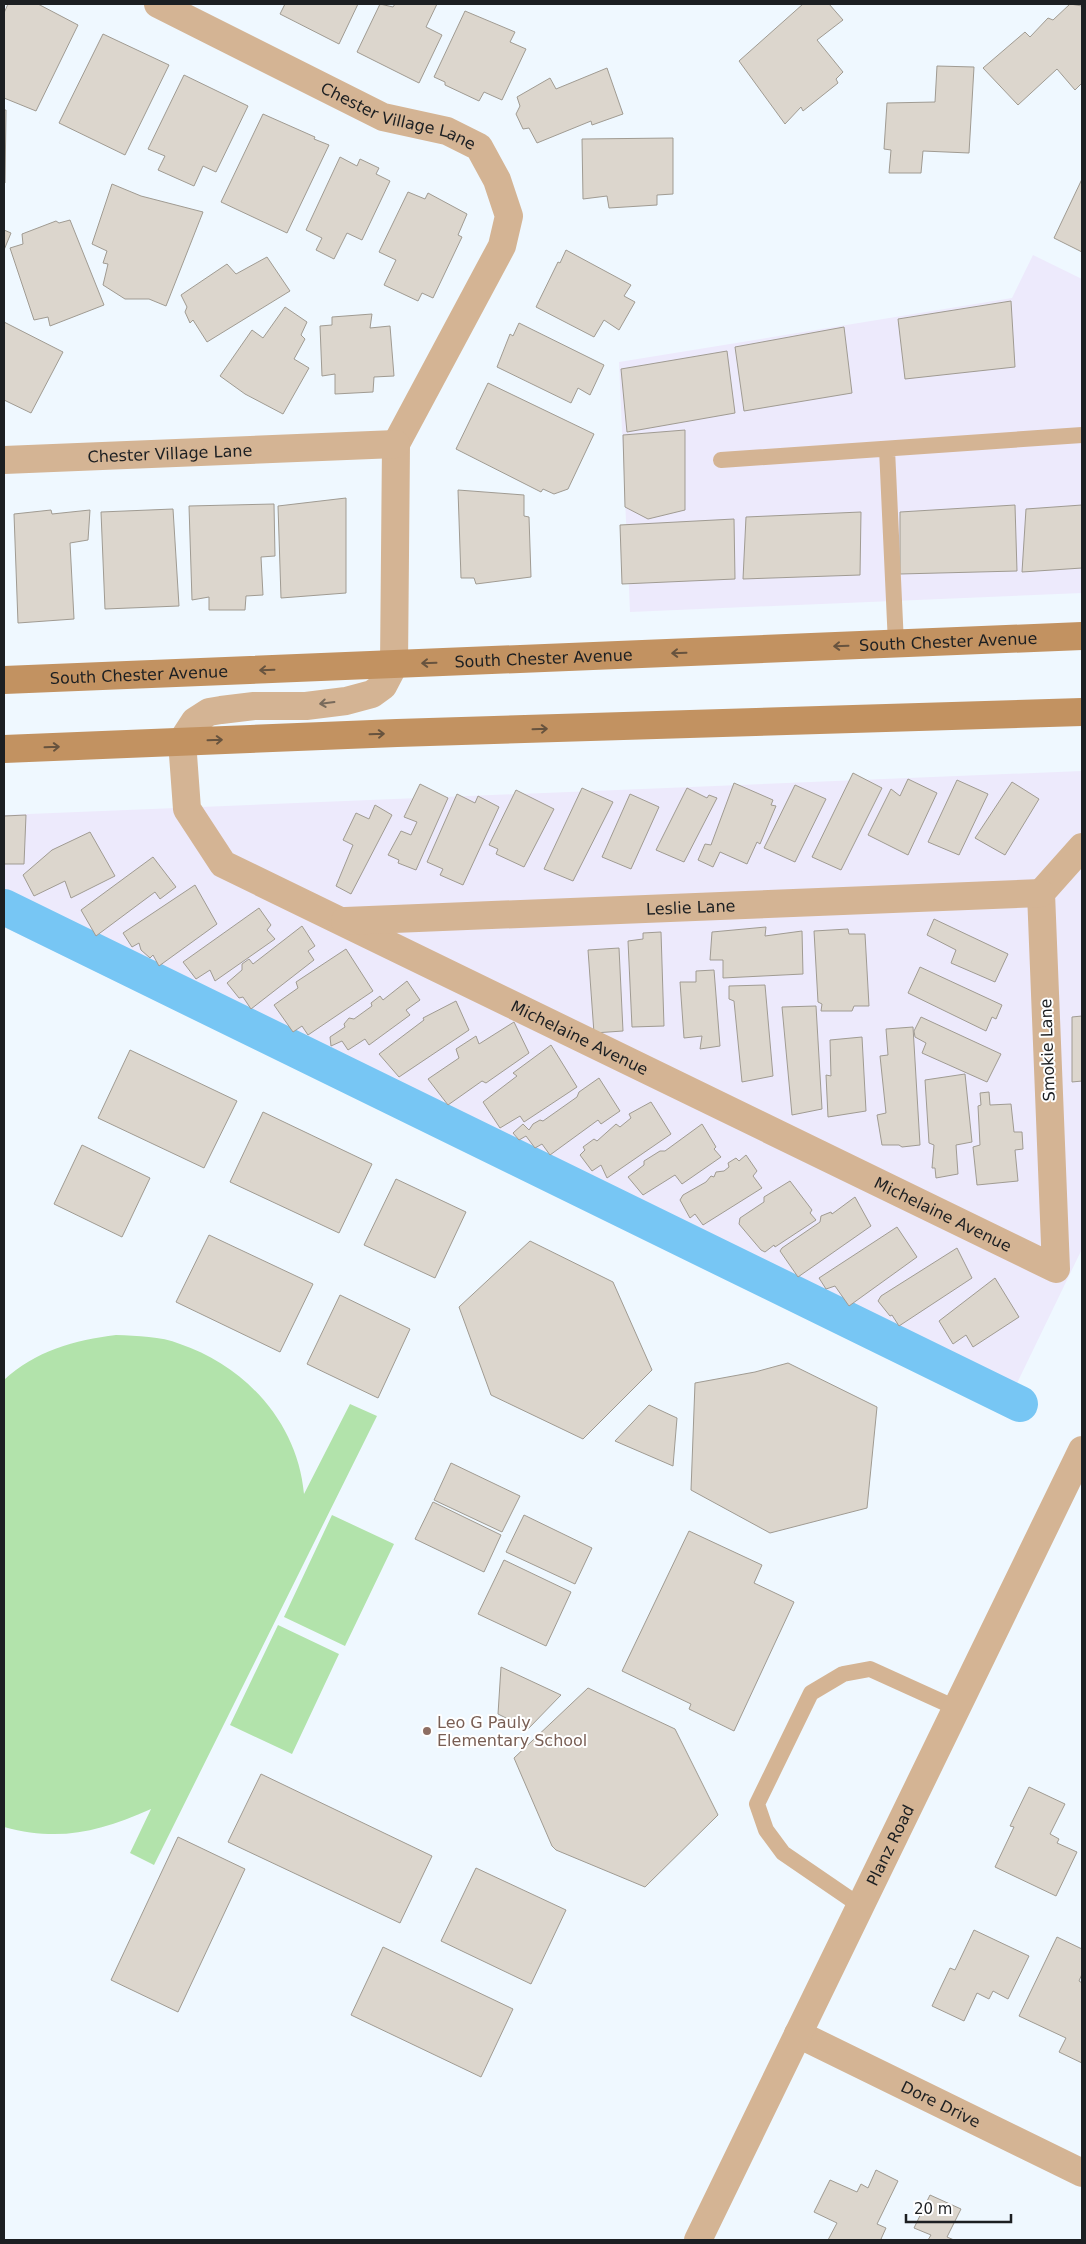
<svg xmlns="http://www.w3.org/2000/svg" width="1086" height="2244" font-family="'DejaVu Sans',sans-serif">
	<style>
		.commercial { fill: #edeafc }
		.garden { fill: #b2e3ab }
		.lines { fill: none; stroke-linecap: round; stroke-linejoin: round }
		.canal { stroke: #77c6f4; stroke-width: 36 }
		.building { fill: #dcd6cd; stroke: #a09b92 }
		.service { stroke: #d4b494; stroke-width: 16 }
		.minor { stroke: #d4b494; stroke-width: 28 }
		.tertiary { stroke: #d4b494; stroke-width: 28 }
		.secondary { stroke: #c29261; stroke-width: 28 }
		.oneway { stroke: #67533e }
		.oneway2 { stroke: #786a5b }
		.education-dot { fill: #8d6e63; stroke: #fff; stroke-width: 2 }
		.labels { text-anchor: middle; stroke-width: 4; stroke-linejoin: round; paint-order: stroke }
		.street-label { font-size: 16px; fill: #1c1f22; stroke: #fff }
		.education-label { font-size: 16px; fill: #785e54; stroke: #fff; text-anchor: start }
	</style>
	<rect width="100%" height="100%" fill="#eff8ff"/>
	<path class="commercial" d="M1033,255L1082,279V593L630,612L619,362L1012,298Z
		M1082,771V1249L1003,1412L4,927V815Z"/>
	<path class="garden" d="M116,1335C138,1336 160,1336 180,1344C246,1366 298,1424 304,1494L350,1404L377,1416L154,1865L130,1853L151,1809C99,1832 60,1842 4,1827V1380C35,1351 75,1340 116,1335Z
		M332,1515L394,1544L345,1646L284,1617Z
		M278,1625L339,1654L292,1754L230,1725Z"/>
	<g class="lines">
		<path class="canal" d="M4,907L1020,1404"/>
	</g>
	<path class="building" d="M8,4H38L78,25L36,111L4,98V13Z
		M285,4H358L339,44L280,14Z
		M380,4L393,7L395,4H437L426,27L442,35L419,83L357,52Z
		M803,4H829L843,20L817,40L843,72L836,79L838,83L803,111L801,107L785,124L739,61Z
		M1070,4L1082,6V83L1075,90L1057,69L1018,105L983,68L1025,32L1030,37L1048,18L1053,20Z
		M465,11L515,32L510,42L526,49L502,100L484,92L479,101L445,85V82L434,77Z
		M103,34L169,65L125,155L59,123Z
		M937,66L974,67L969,153L923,151L921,173H889L891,150L884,149L887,103L935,102Z
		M607,68L623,114L592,125L591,121L537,143L529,128L523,129L516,114L520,106L517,97L550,78L556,89Z
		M184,75L248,106L216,172L203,166L194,186L158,170L165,156L148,149Z
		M4,110H6L5,183H4Z
		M263,114L315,137L314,139L329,145L287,233L221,202Z
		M673,138V194L657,195V205L609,208L607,196L583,199L582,139Z
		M340,157L357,166L360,159L379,168L376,174L390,181L362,240L347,233L334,259L316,250L322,238L306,230Z
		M1082,179V252L1054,238Z
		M112,184L141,196L203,212L166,306L149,299H125L103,285L108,264L103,263L107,251L92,244Z
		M408,192L425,199L428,193L467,214L458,235L462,237L433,298L422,293L418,301L384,285L396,260L379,252Z
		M70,220L104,305L50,326L48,317L34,320L10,248L23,244L22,234L56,221L59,223Z
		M4,230L11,233L4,250Z
		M566,250L631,285L624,296L635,302L619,330L604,320L594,337L536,307L558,262L560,263Z
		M267,257L290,291L207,342L193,320L190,323L185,312L187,307L181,295L227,264L236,274Z
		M1011,301L1015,367L905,379L898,319Z
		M285,307L307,322L301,335L305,339L294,359L309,368L283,414L245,394L220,376L252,330L263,338Z
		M372,314L370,328L390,326L394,376L374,377L373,392L335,394V374L322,376L320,326L332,325V317Z
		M4,322L63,352L31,413L4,400Z
		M519,323L604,365L590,395L578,388L571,403L497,367L510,334L513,336Z
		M844,327L852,393L744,411L735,347Z
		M727,351L735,413L627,432L621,369Z
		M488,383L594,434L568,489L554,494L543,489L541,492L456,449Z
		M685,430V510L648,519L625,507L623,435Z
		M458,490L524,495V516L529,517L531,577L476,584L474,578H461Z
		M346,498V593L281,598L278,506Z
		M274,504L275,556L261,557L263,595L246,596L245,610H209V597L192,600L189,506Z
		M1015,505L1017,571L900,574V512Z
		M1082,505V568L1022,572L1026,509Z
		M173,509L179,606L105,609L101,512Z
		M51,510L52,514L90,510L88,540L70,543L74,619L18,623L14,514Z
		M861,512L860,575L743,579L746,517Z
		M734,519L735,579L622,584L620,525Z
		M853,773L882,788L841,870L812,857Z
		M908,779L937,793L908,855L868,835L891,789L900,796Z
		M957,780L988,794L959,855L928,842Z
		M1012,782L1039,799L1005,855L975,838Z
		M734,783L773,800L771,805L776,806L760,844L757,842L747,864L720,852L713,867L698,860L705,844L711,845Z
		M420,784L448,798L416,870L398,863L399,860L388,855L401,831L411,835L417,822L404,817Z
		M795,785L826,799L795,862L764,848Z
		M582,788L613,802L573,881L544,869Z
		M687,788L707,798L709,795L717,798L684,862L656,850Z
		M516,790L554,809L524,867L496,854L498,849L489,845Z
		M457,794L475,803L478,796L499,807L463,885L440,875L443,869L427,862Z
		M630,794L659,807L631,869L602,857Z
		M375,805L392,815L351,894L336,886L353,845L343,840L356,813L369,819Z
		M26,815L24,864H4V816Z
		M90,832L115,876L71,898L65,881L34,896L23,875L52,850Z
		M153,857L176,887L160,899L155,892L96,936L81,910Z
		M195,885L217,924L159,966L153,955L150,958L141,950L139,943L132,947L123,933Z
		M259,908L271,925L267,930L275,939L215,981L210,970L196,979L183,962Z
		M934,919L1008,954L995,982L951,963L956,950L927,935Z
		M302,926L315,946L308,951L314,960L251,1009L243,997L239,998L227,983L242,970V964L249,959L253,964Z
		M766,927L765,936L802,931L803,974L723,978V960H710L712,932Z
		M848,929L849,934H865L869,1006H854L852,1011H821L822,1004L818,1002L814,931Z
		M661,932L664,1026L632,1027L628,941L643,939V933Z
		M619,948L623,1031L594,1033L588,950Z
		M346,949L373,991L308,1035L302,1026L293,1032L274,1005L298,988L296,982Z
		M920,967L1002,1005L996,1019L992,1017L986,1031L908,993Z
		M714,970L720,1046L700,1049L702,1036L684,1038L680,982H696V971Z
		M407,981L420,1000L406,1010L410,1015L369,1045L365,1039L348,1050L342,1041L331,1046L330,1037L345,1027L344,1024L349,1018L354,1019L372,1006L371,1003L380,996L383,1000Z
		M765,985L773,1076L742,1082L734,1001L729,999V986Z
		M456,1001L469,1030L399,1077L379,1054L424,1020L423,1018Z
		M816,1006L822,1109L792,1115L782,1007Z
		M1082,1016V1081L1072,1082V1017Z
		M921,1017L1001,1054L987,1082L922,1053L926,1043L915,1037L914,1031Z
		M514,1022L529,1053L486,1083L482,1081L448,1105L428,1079L459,1058L456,1049L476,1036L479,1044Z
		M913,1027L920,1145L902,1147L899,1145H882L877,1115L886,1113L880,1056L888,1055L886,1029Z
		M862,1037L866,1111L828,1117L826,1075L831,1076L830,1040Z
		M551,1045L577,1087L524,1122L520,1116L500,1128L483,1102L517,1076L513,1073Z
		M130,1050L237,1101L204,1168L98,1118Z
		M965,1074L972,1142L956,1145L958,1174L936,1178L935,1168H932L934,1145L929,1143L925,1080Z
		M599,1078L620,1111L601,1124L598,1120L550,1155L542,1144L535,1148L526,1136L519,1140L513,1133L523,1124L529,1130L533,1124L540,1120L543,1121L577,1097L579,1092Z
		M989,1092L990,1105L1011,1104L1014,1132H1022L1023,1149L1015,1150L1018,1181L977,1185L973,1147L980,1145L978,1106L981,1105L980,1093Z
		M651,1102L671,1134L607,1178L601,1165L592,1171L580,1155L585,1150L583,1147L594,1139L597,1141L616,1124L620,1127L631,1118L629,1114Z
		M263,1112L372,1164L339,1233L230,1182Z
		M702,1124L716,1147L714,1149L721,1157L682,1184L675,1175L643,1195L628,1177L644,1165V1161L660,1151H665Z
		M82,1145L150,1178L122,1237L54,1204Z
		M746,1155L757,1171L753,1176L762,1188L703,1225L695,1214L690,1218L680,1200L683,1195L706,1182L711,1176L714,1177L716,1172L724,1171L729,1167L728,1163L736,1158L739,1161Z
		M396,1179L466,1212L435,1278L364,1245Z
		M790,1181L812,1210L810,1213L816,1220L775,1247L774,1245L765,1252L761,1250L739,1224L740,1218L764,1202V1197Z
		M855,1197L871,1226L798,1277L780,1251L782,1248L820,1222L821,1216L831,1212L832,1214Z
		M897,1227L917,1257L849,1306L835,1286L826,1289L819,1278Z
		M209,1235L313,1284L280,1352L176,1302Z
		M530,1241L613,1282L652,1370L583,1439L491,1395L459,1307Z
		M957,1248L972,1278L899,1326L892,1315L890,1316L878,1301L881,1296Z
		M995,1278L1019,1317L973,1347L966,1335L953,1344L939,1321Z
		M340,1295L410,1329L378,1398L307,1364Z
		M788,1363L877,1407L867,1508L770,1533L691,1490L695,1383L755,1372Z
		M649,1405L677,1418L673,1466L615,1441Z
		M451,1463L520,1496L502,1532L434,1500Z
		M433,1502L501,1535L484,1572L415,1539Z
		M524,1515L592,1548L575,1584L506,1552Z
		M689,1531L762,1565L754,1583L794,1602L734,1731L689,1709L691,1704L622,1671Z
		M504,1560L571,1592L546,1646L478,1614Z
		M501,1667L561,1695L528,1729L498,1714Z
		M588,1688L675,1729L718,1815L645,1887L556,1850L552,1846L514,1758Z
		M261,1774L432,1856L400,1923L228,1842Z
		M1029,1787L1065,1804L1050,1834L1059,1839L1057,1843L1077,1852L1056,1896L995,1867L1014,1827L1010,1826Z
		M178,1837L245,1869L178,2012L111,1980Z
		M476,1868L566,1910L531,1984L441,1941Z
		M974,1930L1029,1956L1008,1999L993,1991L989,1999L977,1993L964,2021L932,2006L950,1968L955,1970Z
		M1057,1937L1082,1949V1974L1079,1981L1082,1983V2063L1059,2052L1066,2038L1019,2016Z
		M383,1947L513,2009L481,2077L351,2015Z
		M876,2170L898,2181L877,2224L886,2228L881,2239L884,2240H828L837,2223L814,2212L830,2180L857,2192L861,2184L868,2188Z
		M930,2195L961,2209L947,2237L954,2240H928L931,2235L914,2228Z"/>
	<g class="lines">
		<path class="service" d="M887,449L896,644
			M721,460L1082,435
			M859,1905L783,1853L766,1830L757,1804L811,1693L843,1674L870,1669L956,1708"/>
		<g class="minor">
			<path id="s1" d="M158,4L383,117L447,131L479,147L497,180L509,216L502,246L396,444L394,665L383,686L372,694L346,701L306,706H254L221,710L209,712L195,721L182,741L187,809L223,864L1056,1269L1041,893L1082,847"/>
			<path id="s2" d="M4,460L396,444"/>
			<path id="s3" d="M345,921L1041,893"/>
			<path id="s4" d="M798,2034L1082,2173"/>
		</g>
		<path class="tertiary" id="s5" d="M698,2240L1082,1450"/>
		<g class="secondary">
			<path id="s6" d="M4,680L1082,636"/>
			<path d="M4,749L397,733L1082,712"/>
		</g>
	</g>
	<defs><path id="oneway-shaft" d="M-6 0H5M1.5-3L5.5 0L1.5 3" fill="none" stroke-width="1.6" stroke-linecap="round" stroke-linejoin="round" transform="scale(1.25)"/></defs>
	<g class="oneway">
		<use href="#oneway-shaft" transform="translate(841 646) rotate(178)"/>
		<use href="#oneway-shaft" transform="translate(679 653) rotate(178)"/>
		<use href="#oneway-shaft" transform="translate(429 663) rotate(178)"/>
		<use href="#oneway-shaft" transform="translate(267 670) rotate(178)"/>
		<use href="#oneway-shaft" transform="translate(540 729) rotate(-2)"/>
		<use href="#oneway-shaft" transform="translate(377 734) rotate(-2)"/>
		<use href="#oneway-shaft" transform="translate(215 740) rotate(-2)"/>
		<use href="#oneway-shaft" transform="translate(52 747) rotate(-2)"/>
	</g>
	<use class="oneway2" href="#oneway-shaft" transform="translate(327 703) rotate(173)"/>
	<circle class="education-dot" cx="427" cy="1731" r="5"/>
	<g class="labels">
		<g class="street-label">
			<text dy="6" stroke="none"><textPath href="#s1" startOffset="266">Chester Village Lane</textPath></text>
			<text dy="6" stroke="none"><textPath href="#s2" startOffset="166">Chester Village Lane</textPath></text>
			<text dy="6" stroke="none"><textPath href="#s6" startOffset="945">South Chester Avenue</textPath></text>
			<text dy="6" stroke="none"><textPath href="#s6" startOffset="540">South Chester Avenue</textPath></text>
			<text dy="6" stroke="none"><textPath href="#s6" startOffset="135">South Chester Avenue</textPath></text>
			<text dy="6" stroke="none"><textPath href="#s3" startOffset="346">Leslie Lane</textPath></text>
			<text dy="6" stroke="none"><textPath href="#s1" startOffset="1678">Michelaine Avenue</textPath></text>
			<text transform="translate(1047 1050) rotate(-92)" y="6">Smokie Lane</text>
			<text dy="6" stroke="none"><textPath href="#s1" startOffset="2082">Michelaine Avenue</textPath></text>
			<text dy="6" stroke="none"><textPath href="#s5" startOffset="439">Planz Road</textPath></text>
			<text dy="6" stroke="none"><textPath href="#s4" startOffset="159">Dore Drive</textPath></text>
		</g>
		<g class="education-label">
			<text x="437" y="1728">Leo G Pauly<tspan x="437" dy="18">Elementary School</tspan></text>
		</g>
	</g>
	<rect width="1086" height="2244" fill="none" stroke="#1c1f22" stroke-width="10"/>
	<path d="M906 2214v8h105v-8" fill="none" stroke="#1c1f22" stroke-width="2.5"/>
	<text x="914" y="2214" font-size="15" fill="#1c1f22" stroke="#ffffff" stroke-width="4" paint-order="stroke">20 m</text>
</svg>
